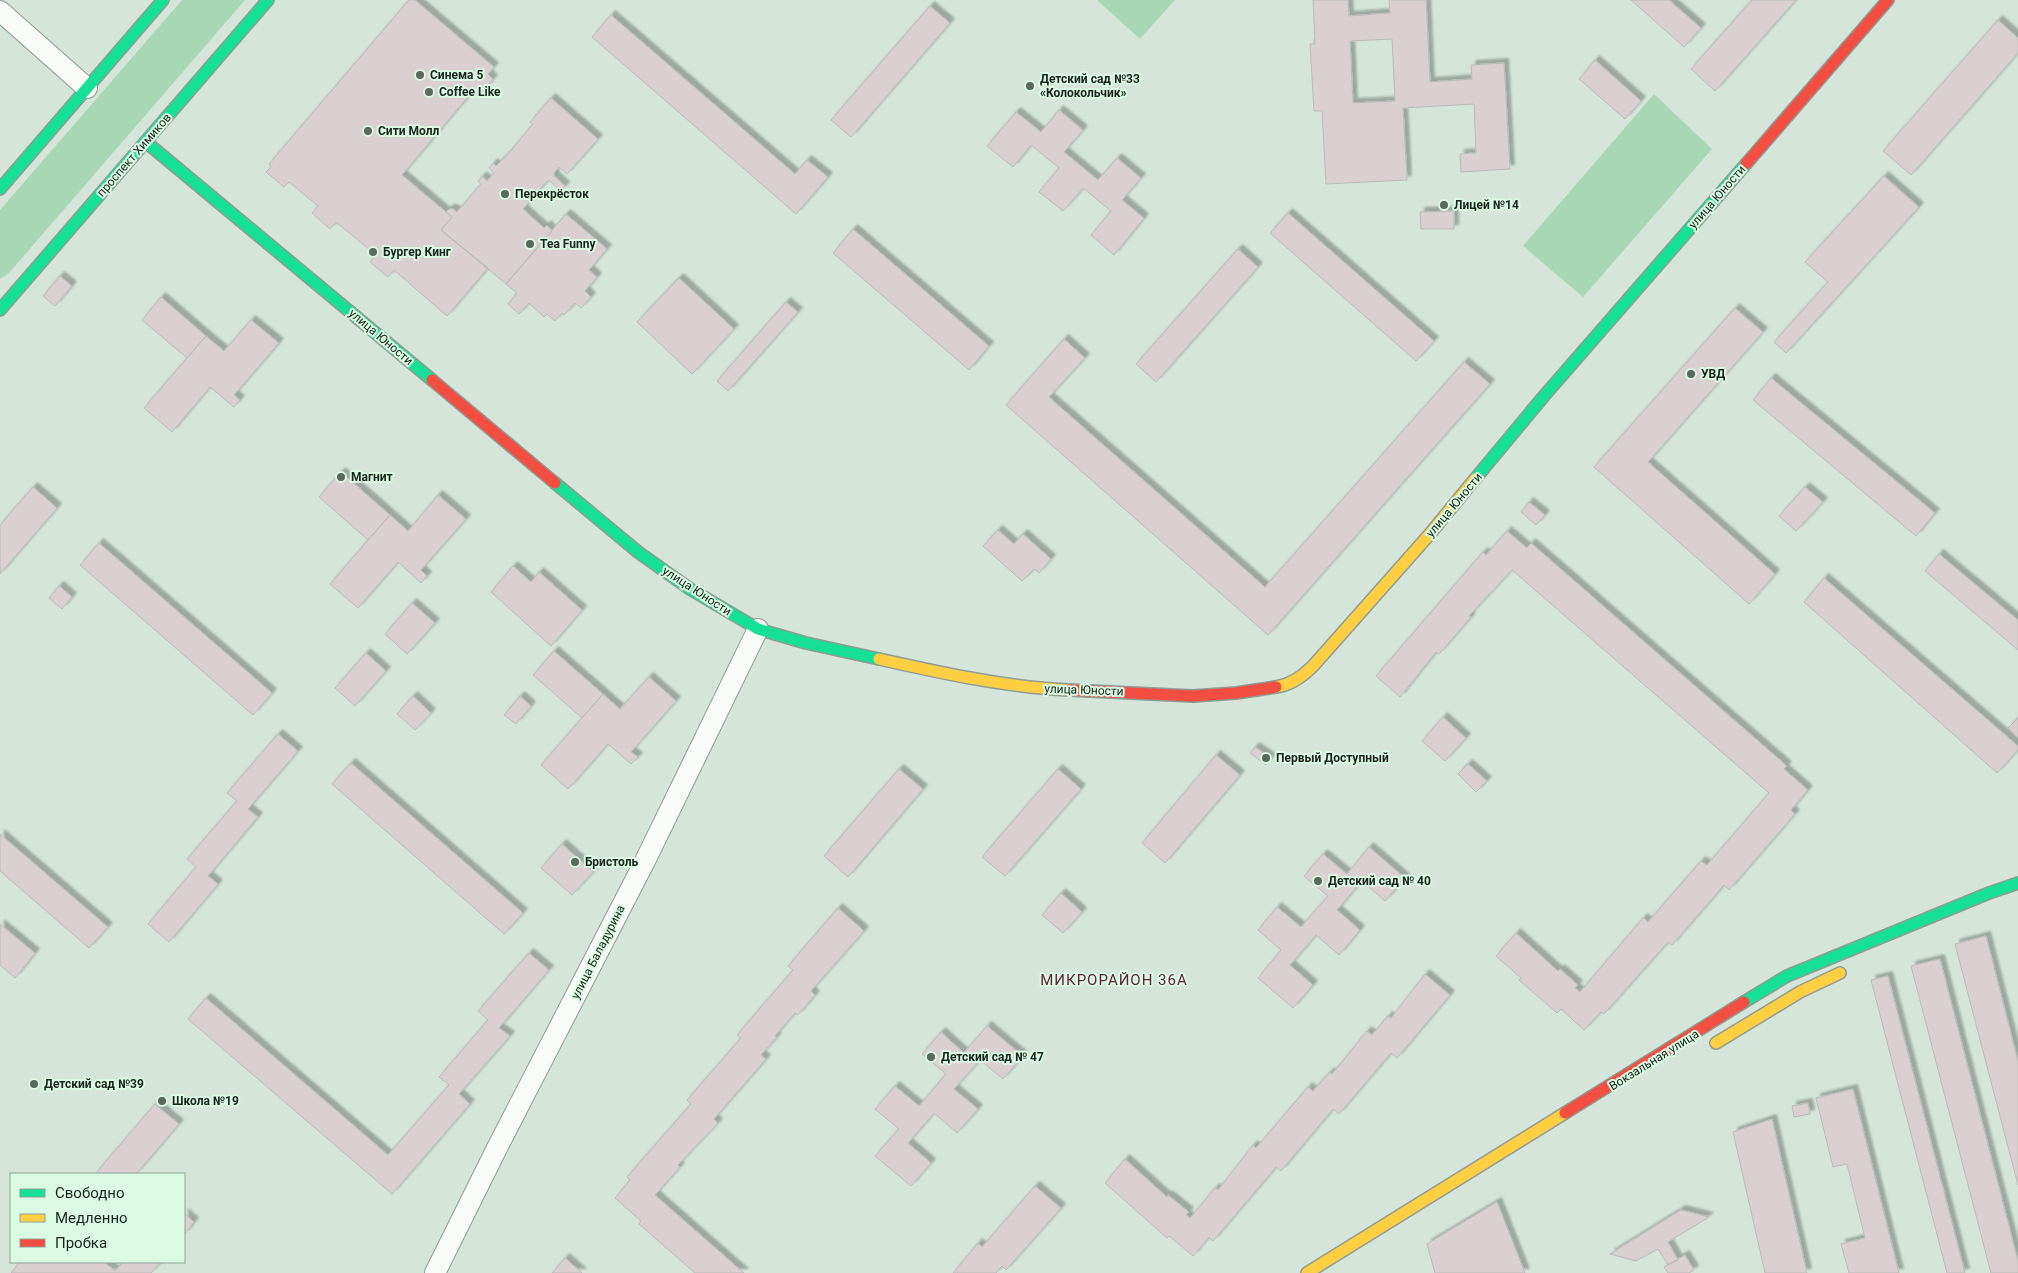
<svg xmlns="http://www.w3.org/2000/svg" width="2018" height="1273" font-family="Roboto,sans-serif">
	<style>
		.green { fill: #a8d7b6 }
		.building { fill: #dad0d2; stroke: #babbb8; fill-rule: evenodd; filter: url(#shadow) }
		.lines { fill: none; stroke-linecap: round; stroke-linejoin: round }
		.street-casing { stroke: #8f9b93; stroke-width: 22 }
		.fast-casing { stroke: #8f9b93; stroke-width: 14 }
		.slow-casing { stroke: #8f9b93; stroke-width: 14 }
		.jam-casing { stroke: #8f9b93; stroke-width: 14 }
		.street { stroke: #f9fbf9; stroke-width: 20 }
		.fast { stroke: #16e098; stroke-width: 11 }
		.slow { stroke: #ffcf43; stroke-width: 11 }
		.jam { stroke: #f24e42; stroke-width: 11 }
		.poi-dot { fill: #5a685e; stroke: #dbfae3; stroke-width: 2 }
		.labels { text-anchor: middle; stroke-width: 4; stroke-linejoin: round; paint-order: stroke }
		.poi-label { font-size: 12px; font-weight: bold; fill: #18241c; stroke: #dbfae3; text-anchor: start }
		.street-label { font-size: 12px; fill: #18241c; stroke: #dbfae3 }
		.quarter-label { font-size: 15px; letter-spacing: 1px; fill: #61203e; stroke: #dbfae3 }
	</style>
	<defs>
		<filter id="shadow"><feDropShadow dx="4.5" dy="-4.5" stdDeviation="1" flood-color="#0004"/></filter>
	</defs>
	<rect width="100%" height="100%" fill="#d5e5da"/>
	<path class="green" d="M182,0H245L9,273L0,279V210Z
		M1097,0H1175L1140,39Z
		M1654,94L1712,149L1583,297L1523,246Z"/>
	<path class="building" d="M409,0H415L494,67L488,74L493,79L478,97L472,92L402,175L452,217L441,230L488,268L447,316L394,270L388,277L370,262L376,255L336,222L330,229L312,213L318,206L289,182L284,187L266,172L271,167L269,164Z
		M1313,0H1348L1349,16L1390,13L1389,0H1426L1430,82L1472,79L1471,65L1504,63L1510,169L1461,172L1460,154L1476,153L1474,104L1403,108L1407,180L1326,184L1322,111H1314L1310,44H1315ZM1392,39L1395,101L1353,103L1350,41Z
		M1631,0H1669L1701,28L1684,47Z
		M1752,0H1796L1715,91L1691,69Z
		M930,6L950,23L851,137L831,120Z
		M611,15L795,174L807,160L828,177L796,214L592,37Z
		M1998,20L2018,38V53L1911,175L1883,151Z
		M1595,60L1641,101L1625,119L1579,79Z
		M551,98L598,139L567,174L559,167L554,173V176L565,186L561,191L550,181H547L523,209L544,228L547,225L552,231L506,284L441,230L452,217L446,212L449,209H453L457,212L481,184L478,181L482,176L487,181L494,173L489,168L493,163L496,166L507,155L533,124L530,122Z
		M1059,110L1083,130L1064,152L1098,180L1117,158L1141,178L1122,200L1144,218L1114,255L1091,235L1111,211L1083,188L1063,211L1039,192L1059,168L1031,145L1013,167L987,146L1016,112L1041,132Z
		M1884,176L1919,207L1786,353L1774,342L1828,282L1805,262Z
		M1454,211V229H1421L1420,212Z
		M1288,213L1434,341L1416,361L1270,233Z
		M566,214L607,249L589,270L597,277L585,291L591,297L581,308L575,303L564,315L562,313L555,321L547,314L544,317L529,303L519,314L508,304L517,293L506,284Z
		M853,229L989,346L969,370L833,253Z
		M1238,249L1258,267L1156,382L1136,364Z
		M60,276L72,286L55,306L43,296Z
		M679,278L734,329L692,374L637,322Z
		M161,297L206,336L187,358L142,320Z
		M786,302L798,312L728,391L717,381Z
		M1735,308L1763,332L1648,462L1775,574L1749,604L1594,467Z
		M251,320L279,343L234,395L240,400L234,407L210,387L172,432L144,408L206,336L224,351Z
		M1064,339L1085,358L1049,397L1265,587L1464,362L1490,384L1268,635L1006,405Z
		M1771,378L1935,513L1916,536L1753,400Z
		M341,472L390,515L368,540L319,497Z
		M33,487L57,508L0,574V525Z
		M1805,487L1823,502L1796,531L1779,516Z
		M438,495L466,519L421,570L427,576L421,583L398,562L358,608L330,584L390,515L408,531Z
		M1529,502L1545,515L1536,525L1521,512Z
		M998,530L1014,544L1023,534L1051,559L1039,573L1034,569L1022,581L983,546Z
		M1507,531L1527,548L1531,543L1787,766L1784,769L1808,790L1791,810L1795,814L1729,890L1724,885L1672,945L1668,942L1604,1014L1601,1012L1584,1030L1561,1009L1557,1013L1519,980L1521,978L1496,956L1516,933L1558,971L1560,969L1578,985L1575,988L1580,992L1643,918L1648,922L1701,861L1707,865L1769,793L1512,570L1469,616L1471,617L1439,654L1436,652L1400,697L1376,676L1483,552L1486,555Z
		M99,543L272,693L253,715L80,565Z
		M1939,554L2018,620V650L1925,571Z
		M513,566L531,582L539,572L582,610L551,646L491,592Z
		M1824,578L2018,746V750L1997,773L1804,602Z
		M59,586L72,597L62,609L49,598Z
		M412,603L435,623L407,654L385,634Z
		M554,651L603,694L582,718L533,675Z
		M366,653L386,671L355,706L335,688Z
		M649,677L676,701L631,752L638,757L631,764L608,744L568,789L541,765L603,694L620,709Z
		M413,696L431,713L415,730L397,714Z
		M520,696L531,706L516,724L504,715Z
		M1443,717L1466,738L1445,761L1422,741Z
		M2018,718V738L2008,728Z
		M278,734L298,751L248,809L258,817L208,876L218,884L169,942L148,924L196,867L187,859L237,801L227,793Z
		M1255,747L1271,758L1266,765L1250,753Z
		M1216,755L1240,775L1165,863L1142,843Z
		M351,763L523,913L504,934L332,784Z
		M1468,764L1487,781L1476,792L1458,774Z
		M899,769L923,789L848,877L824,856Z
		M1058,769L1081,789L1005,876L982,857Z
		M0,834L108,927L89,948L0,871Z
		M562,844L593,872L572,895L541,868Z
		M1369,847L1405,878L1385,901L1362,881L1337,910L1360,930L1339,955L1316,935L1290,965L1313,985L1293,1008L1258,978L1281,950L1258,930L1277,907L1301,927L1328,896L1304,876L1323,854L1347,874Z
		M1061,893L1082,912L1063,933L1042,915Z
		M838,908L864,931L811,991L815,995L798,1015L795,1013L775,1036L777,1037L761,1055L766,1059L714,1119L718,1123L678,1165L680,1167L655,1195L744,1273H695L639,1224L641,1221L615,1198L630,1180L627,1177L691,1104L687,1100L741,1038L737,1035L793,970L788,966Z
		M0,924L35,953L15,978L0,965Z
		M1986,936L2018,1061V1185L1955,944Z
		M529,953L549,970L499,1028L510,1036L459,1094L470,1104L392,1194L188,1019L206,998L388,1155L449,1085L439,1077L488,1020L478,1011Z
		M1940,959L2018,1261V1273H1991L1911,966Z
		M1425,974L1450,995L1397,1058L1391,1053L1339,1114L1333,1109L1281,1171L1276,1167L1213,1241L1209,1237L1193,1256L1169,1236L1167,1238L1105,1183L1125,1159L1167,1197L1168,1195L1189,1212L1186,1215L1190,1218L1215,1188L1218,1190L1253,1145L1256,1148L1308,1087L1313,1091L1330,1072L1332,1074L1367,1031L1372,1035L1388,1016L1391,1018Z
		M1888,976L1965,1273H1947L1871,980Z
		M987,1026L1023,1056L1003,1079L980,1060L954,1089L978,1109L957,1133L934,1113L908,1143L931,1163L911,1186L875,1156L899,1129L875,1109L895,1086L919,1106L946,1074L922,1054L941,1032L964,1053Z
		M1853,1089L1899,1273H1849L1841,1244L1865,1238L1847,1164L1833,1167L1816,1098Z
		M1808,1103L1810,1114L1794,1117L1792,1106Z
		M155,1104L179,1124L136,1174H95Z
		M1772,1119L1807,1273H1765L1733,1132Z
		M1035,1186L1061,1208L1006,1270L1002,1266L996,1273H953L978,1243L982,1247Z
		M1497,1202L1525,1273H1435L1427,1244Z
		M1681,1210L1709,1217L1668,1242L1678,1260L1668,1265L1658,1249L1636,1261L1610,1254Z
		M184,1213L194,1222L184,1235Z
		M1685,1255L1694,1270L1689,1273H1668L1664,1267Z
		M565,1258L582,1273H552Z
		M20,1262H104L115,1271L123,1262H161L151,1273H11Z"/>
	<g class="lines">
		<g class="street-casing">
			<path id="street" d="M0,11L87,88
				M435,1273L497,1148L645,861L758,629"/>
		</g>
		<g class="fast-casing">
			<path id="fast" d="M146,142L432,380
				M0,189L163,0
				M0,310L268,0
				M1475,479L1544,396L1746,164
				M555,483L638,552L690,589L758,629L806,643L879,659
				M1744,1002L1787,976L1989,893L2018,883"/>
		</g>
		<g class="slow-casing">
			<path id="slow" d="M879,659C942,673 1004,687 1069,690
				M1276,687C1291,685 1303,676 1313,666L1429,535L1475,479
				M1716,1043L1800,992L1840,973
				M1307,1273L1565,1113"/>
		</g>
		<g class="jam-casing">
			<path id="jam" d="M1746,164L1888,0
				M432,380L555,483
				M1069,690L1193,696L1236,693L1276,687
				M1565,1113L1744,1002"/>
		</g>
		<use href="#street" class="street"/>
		<use href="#fast" class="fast"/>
		<use href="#slow" class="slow"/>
		<use href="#jam" class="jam"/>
	</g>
	<g class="poi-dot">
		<circle cx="420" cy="75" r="5"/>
		<circle cx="1030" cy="86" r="5"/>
		<circle cx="429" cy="92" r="5"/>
		<circle cx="368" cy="131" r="5"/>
		<circle cx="505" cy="194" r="5"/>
		<circle cx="1444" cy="205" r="5"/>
		<circle cx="530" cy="244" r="5"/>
		<circle cx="373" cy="252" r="5"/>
		<circle cx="1691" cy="374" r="5"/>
		<circle cx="341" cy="477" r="5"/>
		<circle cx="1266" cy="758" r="5"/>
		<circle cx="575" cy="862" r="5"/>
		<circle cx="1318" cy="881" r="5"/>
		<circle cx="931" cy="1057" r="5"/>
		<circle cx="34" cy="1084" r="5"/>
		<circle cx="162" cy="1101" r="5"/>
	</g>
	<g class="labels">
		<g class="poi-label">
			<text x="430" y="79">Синема 5</text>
			<text x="1040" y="83">Детский сад №33<tspan x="1040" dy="14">«Колокольчик»</tspan></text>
			<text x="439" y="96">Coffee Like</text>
			<text x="378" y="135">Сити Молл</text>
			<text x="515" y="198">Перекрёсток</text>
			<text x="1454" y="209">Лицей №14</text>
			<text x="540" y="248">Tea Funny</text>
			<text x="383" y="256">Бургер Кинг</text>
			<text x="1701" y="378">УВД</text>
			<text x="351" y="481">Магнит</text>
			<text x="1276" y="762">Первый Доступный</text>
			<text x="585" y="866">Бристоль</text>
			<text x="1328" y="885">Детский сад № 40</text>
			<text x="941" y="1061">Детский сад № 47</text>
			<text x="44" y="1088">Детский сад №39</text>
			<text x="172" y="1105">Школа №19</text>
		</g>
		<g class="street-label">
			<text transform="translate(134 155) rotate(-49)" y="4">проспект Химиков</text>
			<text transform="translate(1717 197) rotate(-49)" y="4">улица Юности</text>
			<text transform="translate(381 337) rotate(40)" y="4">улица Юности</text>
			<text transform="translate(1454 505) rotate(-50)" y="4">улица Юности</text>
			<text transform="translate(697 591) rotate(33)" y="4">улица Юности</text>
			<text transform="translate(1084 690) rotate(2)" y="4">улица Юности</text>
			<text transform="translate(598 952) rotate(-63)" y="4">улица Баладурина</text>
			<text transform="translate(1654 1060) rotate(-32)" y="4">Вокзальная улица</text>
		</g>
		<g class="quarter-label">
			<text x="1114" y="985">МИКРОРАЙОН 36А</text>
		</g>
	</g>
	<rect x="10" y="1173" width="175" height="90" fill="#dbfae3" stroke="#8da493"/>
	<rect x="20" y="1189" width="25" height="8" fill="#16e098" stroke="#8da493"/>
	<text x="55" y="1198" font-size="15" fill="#18241c">Свободно</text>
	<rect x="20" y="1214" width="25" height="8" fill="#ffcf43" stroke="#8da493"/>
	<text x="55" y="1223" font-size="15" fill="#18241c">Медленно</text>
	<rect x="20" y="1239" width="25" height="8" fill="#f24e42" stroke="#8da493"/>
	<text x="55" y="1248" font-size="15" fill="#18241c">Пробка</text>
</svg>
